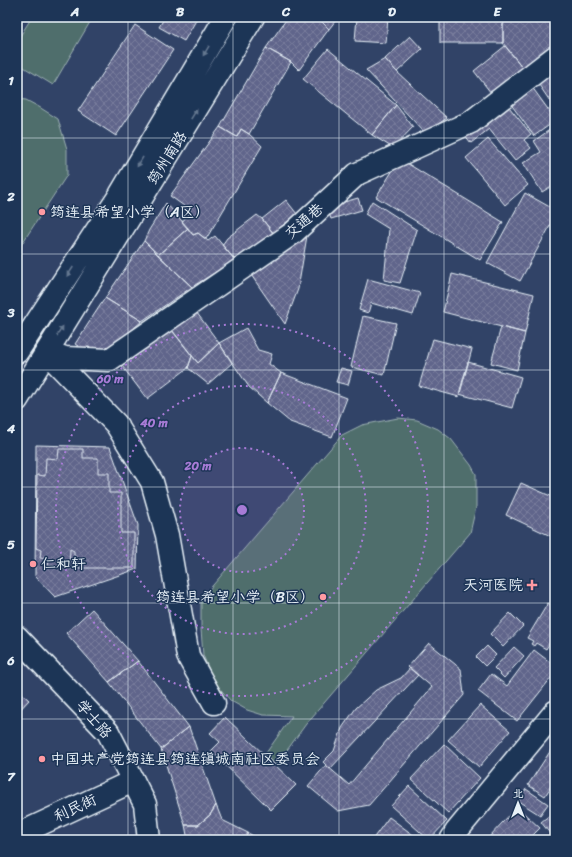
<svg xmlns="http://www.w3.org/2000/svg" width="572" height="857" font-family="Sriracha,'LXGW WenKai TC',sans-serif">
	<style>
		.grass { fill: #506e6c; stroke: #9cb0b2 }
		.building { fill: url(#building-cross-hatch); stroke: #e8f1f8 }
		.lines { fill: none; stroke-linecap: round; stroke-linejoin: round }
		.minor-casing { stroke: #e8f1f8; stroke-width: 25 }
		.major-casing { stroke: #e8f1f8; stroke-width: 25 }
		.minor { stroke: #1d3557; stroke-width: 22 }
		.major { stroke: #1d3557; stroke-width: 22 }
		.oneway { fill: #64778f }
		.grid { fill: none; stroke: #e8f1f8; stroke-width: 1; stroke-opacity: 0.55 }
		.ring { fill: none; stroke: #a77bd6; stroke-width: 2; stroke-dasharray: 2 4 }
		.poi-dot { fill: #ff9aa2; stroke: #1d3557; stroke-width: 1.5 }
		.labels { text-anchor: middle; stroke-width: 3; stroke-linejoin: round; paint-order: stroke }
		.street-label { font-size: 15px; fill: #e8f1f8; stroke: #1d3557 }
		.poi-label { font-size: 15px; fill: #e8f1f8; stroke: #1d3557; text-anchor: start }
		.centre { fill: #a77bd6; stroke: #1d3557; stroke-width: 2 }
		.ring-label { font-size: 12px; text-anchor: middle; font-weight: bold; fill: #a77bd6; stroke: #1d3557; stroke-width: 3; stroke-linejoin: round; paint-order: stroke }
		.neatline { fill: none; stroke: #e8f1f8; stroke-width: 1.5 }
		.grid-label { font-size: 13px; text-anchor: middle; font-weight: bold; fill: #e8f1f8 }
	</style>
	<defs>
		<pattern id="building-cross-hatch" width="8" height="8" patternUnits="userSpaceOnUse"><rect width="8" height="8" fill="#61658b"/><path d="M0 0l8 8M0 8l8-8" fill="none" stroke="#787c9c"/></pattern>
	</defs>
	<rect width="100%" height="100%" fill="#314367"/>
	<filter id="ink" filterUnits="userSpaceOnUse"><feTurbulence type="fractalNoise" baseFrequency=".025" numOctaves="2"/><feDisplacementMap in="SourceGraphic" scale="8" xChannelSelector="R" yChannelSelector="G"/><feConvolveMatrix kernelMatrix="1 2 1 2 8 2 1 2 1" color-interpolation-filters="sRGB"/></filter>
	<g filter="url(#ink)">
		<path class="grass" d="M32,17H93L53,85L17,63V41Z
			M17,99L26,100L39,107L58,119L67,149V175L17,251Z
			M398,418L417,420L438,429L451,439L471,465L476,474V507L470,533L306,724L277,764L264,756L292,716L263,715L247,710L231,701L214,682L203,655L201,629V599L342,435L362,425Z"/>
		<path class="building" d="M165,17H198L184,41L159,27Z
			M288,17H317L329,29L299,70L291,62L266,48Z
			M317,17H337L336,20L329,29Z
			M357,17H388L386,43L355,41Z
			M440,17H503V43H440Z
			M512,17H524L517,23Z
			M524,17H555V42L523,68L503,43V22L510,18L517,23Z
			M135,25L173,50L116,136L78,111Z
			M410,36L422,49L397,72L385,59Z
			M505,46L523,68L491,93L474,71Z
			M266,48L291,62L249,134L241,129L237,137L220,127Z
			M328,49L396,105L372,135L303,79Z
			M385,59L397,72L447,118L425,133L366,70Z
			M555,69V102L552,104L537,82Z
			M532,87L555,119V121L534,136L510,103Z
			M505,102L531,134L524,140L531,148L515,161L489,129L471,143L464,134Z
			M396,105L413,127L393,148L372,135Z
			M555,126V184L542,192L523,163L541,152L534,141Z
			M220,127L237,137L241,129L249,134L262,146L206,239L198,233L193,235L182,222L191,211L170,196Z
			M488,139L528,185L505,205L466,158Z
			M400,159L503,222L480,260L376,197Z
			M525,193L555,210V217L520,281L487,263Z
			M358,198L362,210L331,219L327,207Z
			M286,200L297,214L273,233L262,219Z
			M372,201L417,230L400,283L384,280L389,229L365,214Z
			M166,203L188,228L158,255L144,241L149,230Z
			M257,215L262,219L275,235L235,260L222,245L227,238Z
			M188,228L193,235L198,233L208,241L215,236L235,260L192,287L158,255Z
			M308,230L298,289L285,324L249,272Z
			M144,241L192,287L142,321L105,298Z
			M452,274L534,294L525,333L443,312Z
			M368,279L420,293L413,315L371,303L368,313L359,310Z
			M105,298L142,321L118,342L91,355L75,344Z
			M194,309L219,343L198,363L168,325Z
			M363,316L396,323L384,375L351,367Z
			M168,325L192,356L188,368L147,399L119,362Z
			M501,327L525,333L517,370L491,363Z
			M246,328L258,350L272,354L269,364L281,373L267,403L249,387L219,343Z
			M433,339L472,349L459,397L419,386Z
			M219,343L232,363L208,384L188,368L192,356L198,363Z
			M468,362L521,377L512,408L459,394Z
			M341,368L352,371L348,385L336,382Z
			M281,373L347,398L332,437L290,422L267,403Z
			M36,445L110,447L138,525L137,569L55,597L35,576Z
			M59,449H83V458H98V473H109V493H121V533H134V568H74V551L70,549L69,568L48,566L49,559L40,558L41,550L36,548L37,475L45,476L46,458L58,459Z
			M521,483L555,498V538L506,515Z
			M548,603L555,608V635L546,649L536,643L534,646L531,644L533,641L527,638Z
			M92,609L138,661L109,682L66,633Z
			M510,613L523,626L503,647L490,634Z
			M429,643L461,669L464,695L369,805L338,811L308,786L326,765L349,785L432,687L408,667Z
			M487,646L496,655L485,666L476,657Z
			M514,647L524,656L504,678L494,668Z
			M534,650L555,666V673L517,721L478,691L491,674L507,686Z
			M138,661L189,727L161,749L109,682Z
			M410,668L418,675L330,769L323,762L334,751L342,728L356,708L376,690L401,678Z
			M17,689L29,700L17,713Z
			M480,705L510,731L479,767L448,740Z
			M225,717L296,785L271,810L211,751L220,742L210,733Z
			M189,727L216,805L210,815L198,825H185L161,749Z
			M444,744L480,778L448,813L411,779Z
			M555,744V780L545,796L528,785Z
			M409,786L447,821L429,840L391,806Z
			M526,789L548,804L540,815L518,801Z
			M216,805L222,820L248,833L244,840H188L185,825H198L210,815Z
			M517,807L540,828L528,840H492L489,837Z
			M555,811V840L541,822Z
			M389,817L420,840H372Z
			M248,833L257,838L260,840H244Z"/>
		<g class="lines">
			<g class="minor-casing">
				<path id="minor" d="M47,352L65,358L109,360L293,233L357,174L471,122L555,57
					M47,353L116,424L152,482L167,535L188,656L214,703
					M17,835L133,781"/>
			</g>
			<g class="major-casing">
				<path id="major" d="M17,352L120,195L226,17
					M17,400L253,17
					M17,637L108,732L145,804L149,840
					M451,840L456,832L555,712"/>
			</g>
			<use href="#minor" class="minor"/>
			<use href="#major" class="major"/>
		</g>
		<defs><path id="oneway-solid" d="M-6-.8H1V-3.2L6.5 0L1 3.2V.8H-6Z"/></defs>
		<g class="oneway">
			<use href="#oneway-solid" transform="translate(206 51) rotate(121)"/>
			<use href="#oneway-solid" transform="translate(194 114) rotate(-58)"/>
			<use href="#oneway-solid" transform="translate(140 162) rotate(121)"/>
			<use href="#oneway-solid" transform="translate(70 272) rotate(123)"/>
			<use href="#oneway-solid" transform="translate(60 331) rotate(-58)"/>
		</g>
	</g>
	<path class="grid" d="M128,17V840M233,17V840M339,17V840M444,17V840M17,138H555M17,254H555M17,370H555M17,487H555M17,603H555M17,719H555"/>
	<circle cx="242" cy="510" r="62" fill="#a77bd6" fill-opacity=".12"/>
	<g class="ring">
		<circle cx="242" cy="510" r="62"/>
		<circle cx="242" cy="510" r="124"/>
		<circle cx="242" cy="510" r="186"/>
	</g>
	<g class="poi-dot">
		<circle cx="42" cy="212" r="4"/>
		<circle cx="33" cy="564" r="4"/>
		<path d="M530 579h4v4h4v4h-4v4h-4v-4h-4v-4h4z"/>
		<circle cx="323" cy="597" r="4"/>
		<circle cx="42" cy="759" r="4"/>
	</g>
	<g class="labels">
		<g class="street-label">
			<text transform="translate(167 158) rotate(-58)" y="5">筠州南路</text>
			<text transform="translate(304 221) rotate(-41)" y="5">交通巷</text>
			<text transform="translate(94 719) rotate(49)" y="5">学士路</text>
			<text transform="translate(75 808) rotate(-25)" y="5">利民街</text>
		</g>
		<g class="poi-label">
			<text x="50" y="217">筠连县希望小学（A区）</text>
			<text x="41" y="569">仁和轩</text>
			<text x="523" y="590" text-anchor="end">天河医院</text>
			<text x="315" y="602" text-anchor="end">筠连县希望小学（B区）</text>
			<text x="50" y="764">中国共产党筠连县筠连镇城南社区委员会</text>
		</g>
	</g>
	<circle cx="242" cy="510" r="6" class="centre"/>
	<g class="ring-label">
		<text x="110" y="383">60 m</text>
		<text x="154" y="427">40 m</text>
		<text x="198" y="470">20 m</text>
	</g>
	<rect width="572" height="857" fill="none" stroke="#1d3557" stroke-width="44"/>
	<g transform="translate(518 803)" stroke="#1d3557" stroke-width="3" paint-order="stroke">
	<path d="M0-3L7 15L0 10L-7 15Z" fill="#e8f1f8"/>
	<text y="-6" font-size="11" font-weight="bold" text-anchor="middle" fill="#e8f1f8">北</text>
	</g>
	<rect x="22" y="22" width="528" height="813" class="neatline"/>
	<g class="grid-label">
		<text x="75" y="16">A</text>
		<text x="180" y="16">B</text>
		<text x="286" y="16">C</text>
		<text x="392" y="16">D</text>
		<text x="497" y="16">E</text>
		<text x="11" y="85">1</text>
		<text x="11" y="201">2</text>
		<text x="11" y="317">3</text>
		<text x="11" y="433">4</text>
		<text x="11" y="549">5</text>
		<text x="11" y="665">6</text>
		<text x="11" y="781">7</text>
	</g>
</svg>
